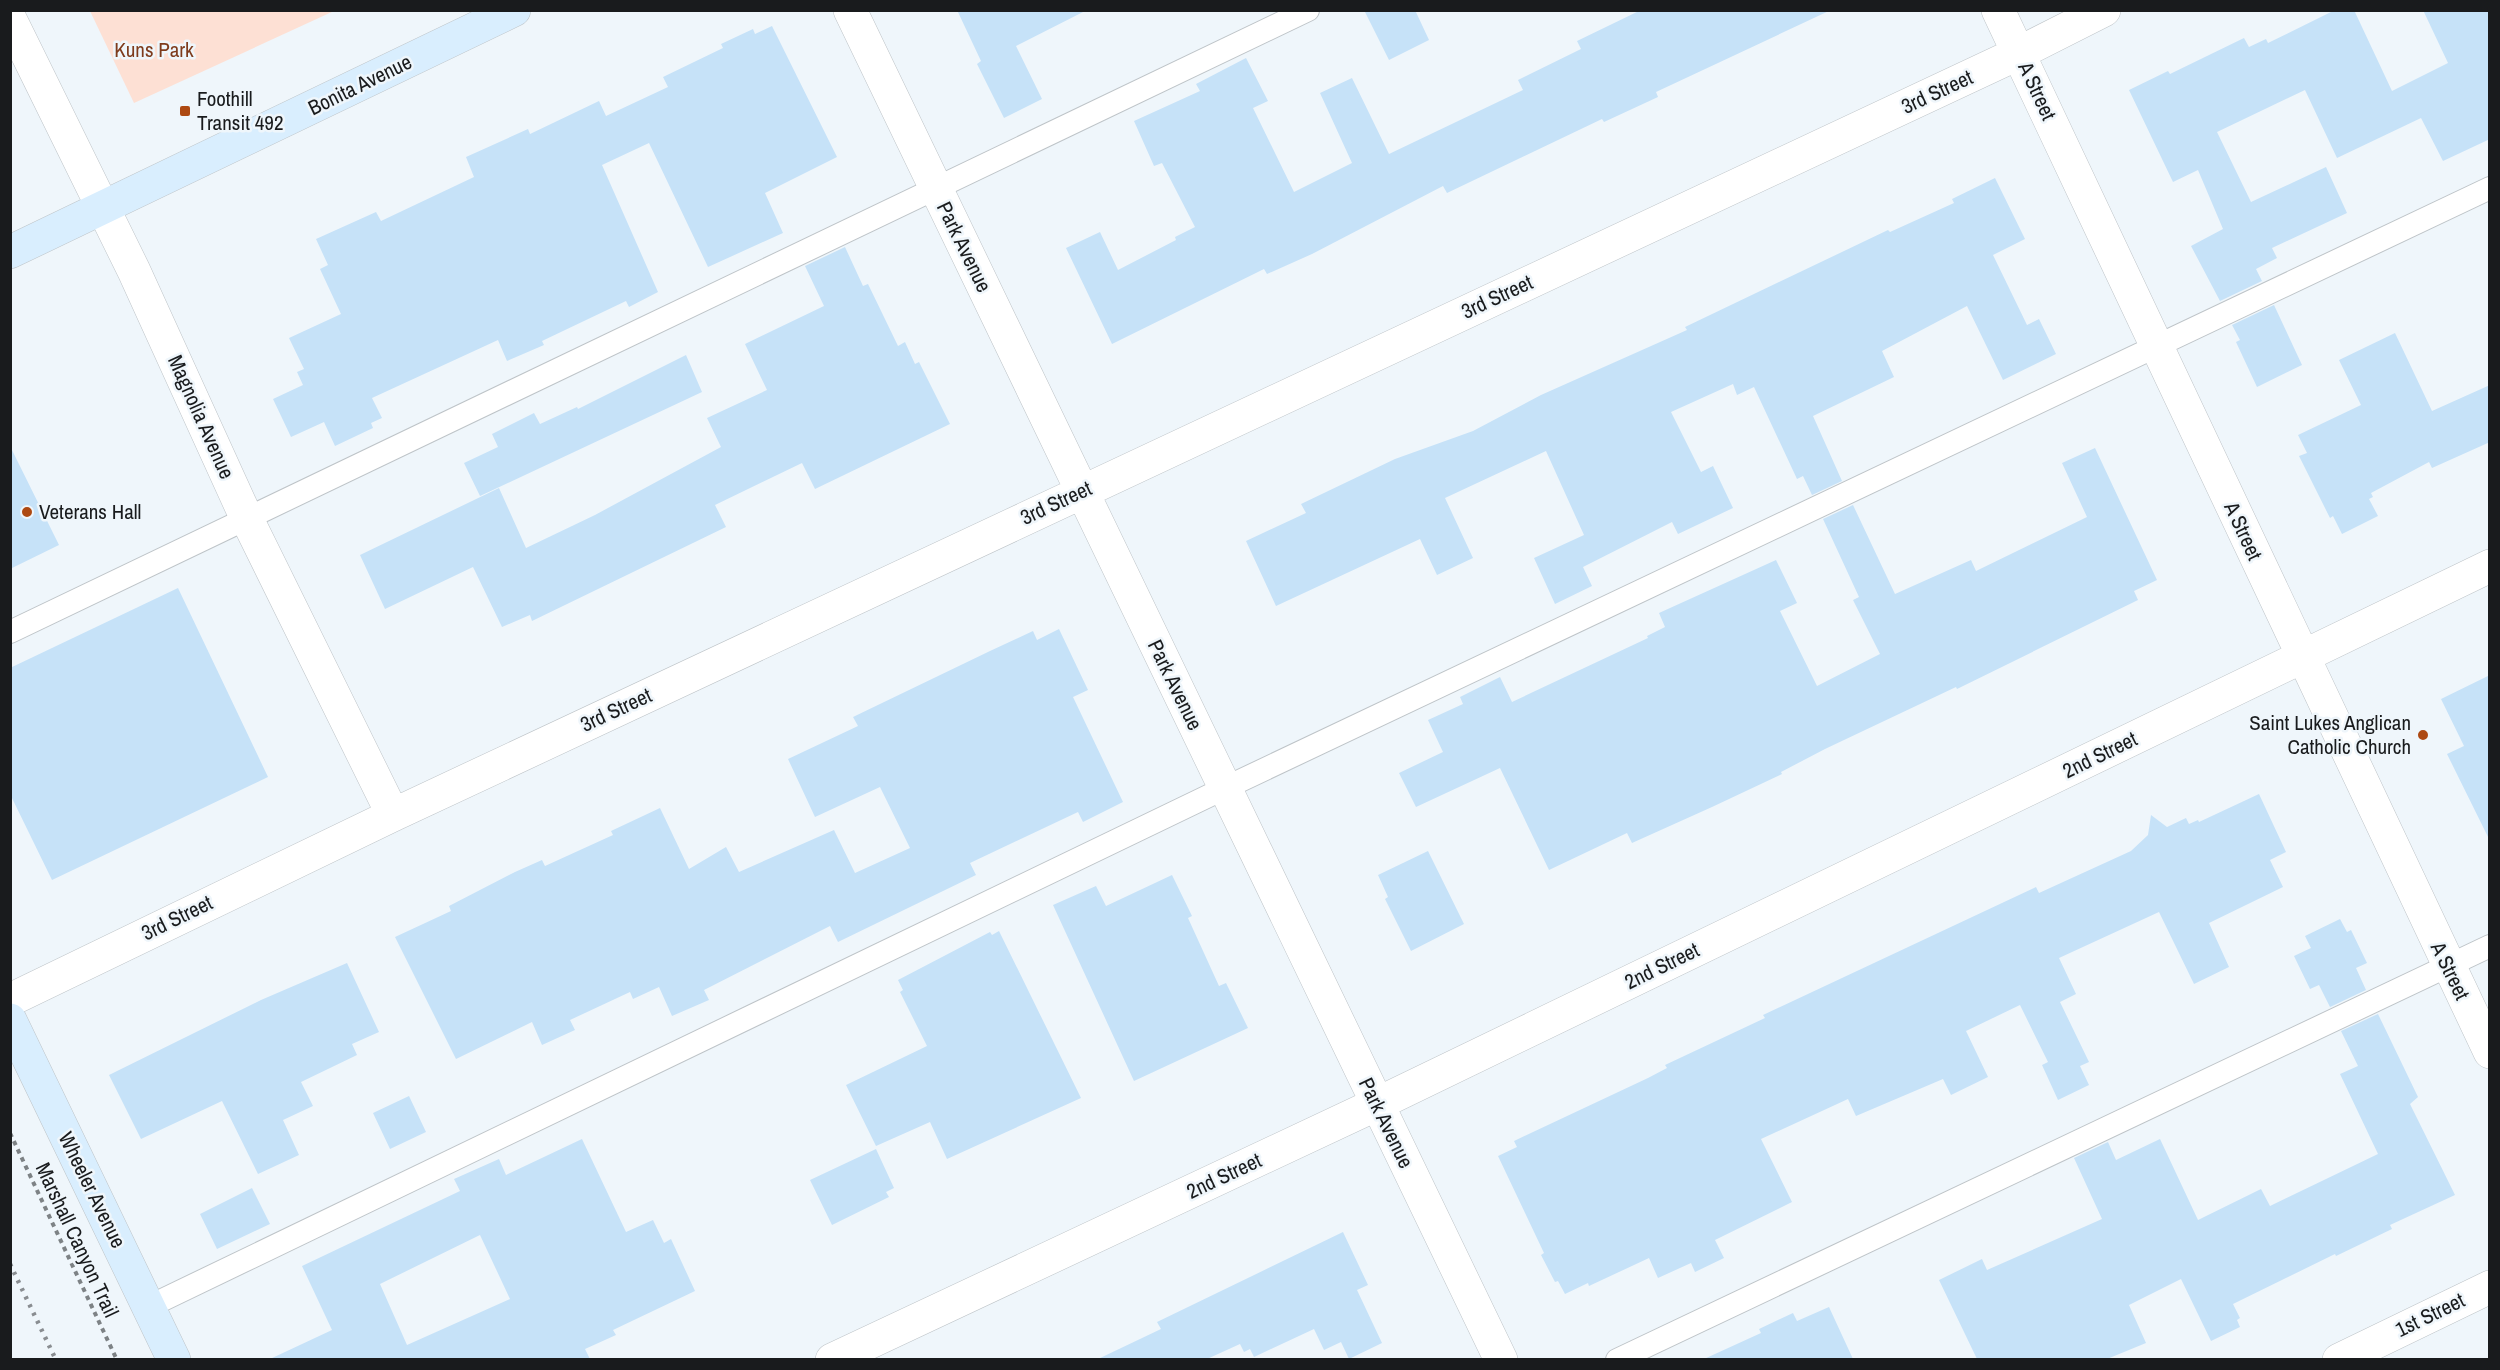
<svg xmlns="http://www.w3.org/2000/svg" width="2500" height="1370" font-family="'Archivo Narrow',sans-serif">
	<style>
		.green { fill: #fde0d4 }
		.building { fill: #c6e2f8; fill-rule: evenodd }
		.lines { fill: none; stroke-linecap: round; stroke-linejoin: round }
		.lane-casing { stroke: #bec4c8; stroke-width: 24 }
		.street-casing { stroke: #bec4c8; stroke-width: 34 }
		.secondary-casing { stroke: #bec4c8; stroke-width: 34 }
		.path { stroke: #7d8285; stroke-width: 4; stroke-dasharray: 4.5 4.5; stroke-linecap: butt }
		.lane { stroke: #fff; stroke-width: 22 }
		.street { stroke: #fff; stroke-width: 33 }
		.secondary { stroke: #d9eefe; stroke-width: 33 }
		.rail { stroke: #898d91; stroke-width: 4.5; stroke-dasharray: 3 6; stroke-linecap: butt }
		.poi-dot { fill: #ad4912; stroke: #eff6fb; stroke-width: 2 }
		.labels { text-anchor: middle; stroke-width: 5; stroke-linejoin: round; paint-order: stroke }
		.park-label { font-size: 21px; fill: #7e3b1c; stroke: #eff6fb }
		.street-label { font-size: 21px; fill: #191b1d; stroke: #eff6fb }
		.poi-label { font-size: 21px; fill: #191b1d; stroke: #eff6fb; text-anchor: start }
	</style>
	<rect width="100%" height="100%" fill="#eff6fb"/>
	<path class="green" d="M90,11H334L134,103Z"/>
	<path class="building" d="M957,10H1087L1016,46L1042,99L1004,118L977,64L981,61Z
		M1364,10H1415L1429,40L1389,60Z
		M1641,10H1831L1656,92L1658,97L1604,122L1602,119L1447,193L1443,186L1312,254L1267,274L1264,269L1112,344L1066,248L1100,232L1118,270L1176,240L1175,237L1195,227L1162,163L1154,166L1134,121L1200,91L1196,84L1246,58L1268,101L1253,108L1294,192L1352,163L1320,93L1352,78L1389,154L1523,90L1518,80L1581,49L1577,41Z
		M2335,10H2354L2392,91L2448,63L2423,10H2490V139L2443,161L2421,118L2337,158L2305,90L2217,132L2251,202L2326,167L2347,213L2272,248L2277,258L2256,269L2262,281L2220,301L2191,246L2223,229L2198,170L2173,182L2129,90L2168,71L2170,74L2244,38L2249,47L2266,39L2268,43Z
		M772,26L837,157L765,193L783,233L708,267L649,143L602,165L658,292L629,307L626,301L542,341L544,345L507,361L498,340L372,398L382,418L371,423L373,428L335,446L324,422L291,437L273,399L303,385L297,372L304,369L289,338L341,314L320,269L328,265L316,239L376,212L381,221L474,177L466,157L528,129L530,134L599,101L606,116L668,87L663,77L723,48L721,44L753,29L755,34Z
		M1995,178L2025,239L1993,255L2027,325L2039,319L2056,354L2003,380L1967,306L1882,351L1894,377L1813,416L1842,481L1812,495L1803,476L1797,479L1754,387L1737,395L1733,384L1671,412L1701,472L1713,466L1733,508L1678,534L1672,522L1583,567L1592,586L1555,604L1534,558L1584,535L1546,451L1445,498L1473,558L1437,575L1420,539L1276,606L1246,541L1306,513L1301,504L1395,459L1473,431L1541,395L1687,330L1685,327L1888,230L1890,232L1954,203L1952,199Z
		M845,247L863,286L868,284L898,346L905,342L915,364L919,362L950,424L815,489L802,463L715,505L726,527L532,621L530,615L502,627L473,567L385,609L360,555L499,488L526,548L595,515L721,447L707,418L767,390L745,344L824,306L805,266Z
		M2274,305L2302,365L2257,387L2236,342L2240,340L2232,325Z
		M2395,333L2432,411L2490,385V442L2432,468L2429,462L2371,493L2373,497L2369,499L2378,516L2342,534L2333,516L2330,518L2299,456L2307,453L2298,435L2361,405L2339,360Z
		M686,355L702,392L480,496L464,463L498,447L492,434L534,413L540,424L577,407L578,409Z
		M10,446L59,545L10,569Z
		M2095,448L2157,580L2134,591L2138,600L1957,689L1956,687L1825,749L1781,772L1782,774L1712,807L1632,843L1627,833L1549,870L1500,768L1416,807L1399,773L1443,752L1428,720L1463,704L1460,697L1500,677L1512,702L1648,638L1647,636L1665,627L1659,613L1776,560L1797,603L1780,611L1817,686L1880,654L1853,600L1859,597L1823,519L1853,505L1895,594L1971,560L1976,571L2087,517L2062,463Z
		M178,588L268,777L52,880L10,794V668Z
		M1059,629L1088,690L1073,697L1123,802L1083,822L1078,812L970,863L976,875L838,942L830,926L704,990L709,1000L672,1016L659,987L633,999L630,992L570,1020L575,1030L542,1045L532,1022L456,1059L395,937L451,911L449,906L515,872L542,860L545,866L613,835L611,831L660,808L689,869L726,847L739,872L834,830L855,873L910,848L880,787L815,817L788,759L858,726L853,717L990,651L1033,631L1037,640Z
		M2490,675V841L2447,754L2464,746L2441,699Z
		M2259,794L2286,852L2270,860L2283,887L2209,923L2229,967L2194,984L2159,912L2059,958L2076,994L2060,1002L2089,1062L2080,1066L2089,1085L2058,1100L2042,1065L2048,1062L2020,1005L1966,1031L1988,1077L1951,1095L1943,1079L1856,1116L1848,1099L1761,1139L1792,1202L1715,1240L1724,1258L1695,1272L1691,1263L1658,1278L1649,1258L1589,1286L1588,1283L1565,1294L1558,1281L1555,1282L1541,1255L1544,1253L1498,1156L1517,1147L1514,1141L1648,1078L1667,1068L1665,1065L1765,1018L1763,1015L2036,887L2039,893L2131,851L2148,835L2151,815L2167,827L2186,818L2189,824L2198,820L2199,822Z
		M1428,851L1464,924L1411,951L1385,899L1388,897L1378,875Z
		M1172,875L1192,916L1188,918L1219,986L1226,983L1248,1028L1134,1081L1053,905L1096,886L1106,906Z
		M2340,919L2347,932L2351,930L2367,963L2356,968L2366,990L2330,1007L2319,985L2310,989L2294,956L2311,948L2305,936Z
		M999,931L1081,1098L947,1159L930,1122L876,1146L846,1085L927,1046L900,992L903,990L898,980L990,932L992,935Z
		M347,963L379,1032L352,1044L357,1055L301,1082L313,1106L283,1120L299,1155L258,1174L222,1101L141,1139L109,1075L261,1000Z
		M2378,1014L2418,1097L2410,1104L2455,1195L2390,1225L2392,1229L2336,1256L2335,1254L2233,1304L2240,1318L2237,1320L2240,1327L2211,1341L2181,1279L2129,1305L2146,1343L2107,1359H1977L1939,1280L1982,1259L1987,1270L2102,1219L2074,1158L2108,1142L2116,1160L2160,1139L2198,1220L2261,1189L2270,1206L2378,1154L2340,1074L2358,1066L2341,1031Z
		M409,1096L426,1132L390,1149L373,1113Z
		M582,1139L626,1232L653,1220L664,1243L671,1239L695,1291L613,1330L616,1335L585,1349L590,1359H270L332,1330L302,1266L460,1191L454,1179L499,1159L506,1175ZM480,1235L510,1299L407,1345L380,1284Z
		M876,1149L894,1188L886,1192L889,1197L832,1225L810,1180Z
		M252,1188L270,1224L217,1249L200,1214Z
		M1343,1232L1368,1285L1357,1290L1382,1343L1349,1359L1341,1342L1324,1350L1314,1329L1254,1357L1250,1349L1244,1352L1240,1344L1207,1359H1098L1161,1329L1157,1322Z
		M1829,1307L1853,1359H1704L1761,1333L1759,1329L1793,1313L1797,1321Z"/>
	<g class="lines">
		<g class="lane-casing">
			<path id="lane" d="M10,632L1308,10
				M148,1307L1225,788L2490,188
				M1617,1360L2490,946"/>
		</g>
		<g class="street-casing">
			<path id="street" d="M850,10L1501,1360
				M1998,10L2490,1052
				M10,19L134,271L246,517L393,815
				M10,1000L393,815L2019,53L2104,10
				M832,1360L1377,1104L2490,566
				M2339,1360L2490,1287"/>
		</g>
		<g class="secondary-casing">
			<path id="secondary" d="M10,252L514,10
				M10,1020L174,1360"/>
		</g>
		<path class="path" d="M10,1133L117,1360"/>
		<use href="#lane" class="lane"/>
		<use href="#street" class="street"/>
		<use href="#secondary" class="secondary"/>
		<path class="rail" d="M10,1264L56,1360"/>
	</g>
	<g class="poi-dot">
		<rect x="179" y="105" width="12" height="12" rx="3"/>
		<circle cx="27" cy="512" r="6"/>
		<circle cx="2423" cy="735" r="6"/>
	</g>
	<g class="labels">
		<g class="park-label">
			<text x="154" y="57">Kuns Park</text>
		</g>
		<g class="street-label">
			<text transform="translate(360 85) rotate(-26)" y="7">Bonita Avenue</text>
			<text transform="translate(2037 91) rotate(65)" y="7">A Street</text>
			<text transform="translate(1937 92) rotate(-25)" y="7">3rd Street</text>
			<text transform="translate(964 247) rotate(64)" y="7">Park Avenue</text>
			<text transform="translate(1497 297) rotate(-25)" y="7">3rd Street</text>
			<text transform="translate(201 417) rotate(66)" y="7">Magnolia Avenue</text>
			<text transform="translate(1056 503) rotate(-25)" y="7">3rd Street</text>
			<text transform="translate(2243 531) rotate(65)" y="7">A Street</text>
			<text transform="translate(1175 685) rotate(64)" y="7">Park Avenue</text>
			<text transform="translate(616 710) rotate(-25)" y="7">3rd Street</text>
			<text transform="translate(2100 755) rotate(-26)" y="7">2nd Street</text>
			<text transform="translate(177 918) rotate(-26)" y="7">3rd Street</text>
			<text transform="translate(1662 966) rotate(-26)" y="7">2nd Street</text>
			<text transform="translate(2450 971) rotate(64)" y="7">A Street</text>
			<text transform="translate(1386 1123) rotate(64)" y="7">Park Avenue</text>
			<text transform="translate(1224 1176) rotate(-25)" y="7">2nd Street</text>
			<text transform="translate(92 1190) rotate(64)" y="7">Wheeler Avenue</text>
			<text transform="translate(77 1240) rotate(65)" y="7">Marshall Canyon Trail</text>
			<text transform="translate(2430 1315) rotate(-26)" y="7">1st Street</text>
		</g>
		<g class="poi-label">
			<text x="197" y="106">Foothill<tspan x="197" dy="24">Transit 492</tspan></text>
			<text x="39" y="519">Veterans Hall</text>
			<text x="2411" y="730" text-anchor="end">Saint Lukes Anglican<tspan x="2411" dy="24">Catholic Church</tspan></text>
		</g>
	</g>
	<rect width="2500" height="1370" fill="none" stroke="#191b1d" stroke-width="24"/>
</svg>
